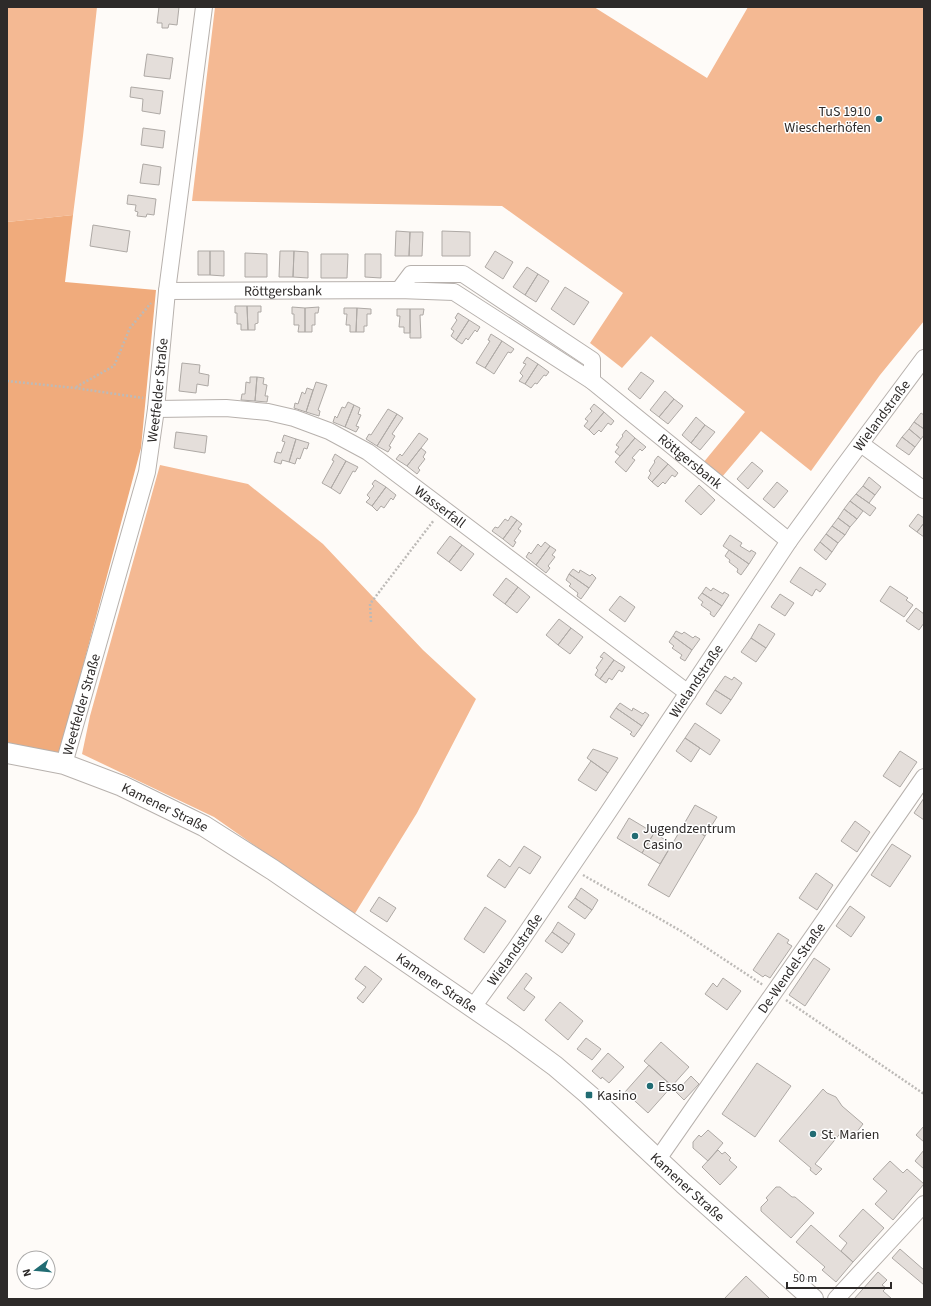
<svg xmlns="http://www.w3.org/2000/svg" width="931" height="1306" font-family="'Source Sans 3',sans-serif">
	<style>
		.green { fill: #f4b993 }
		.forest { fill: #f0ab7c }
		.building { fill: #e4deda; stroke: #aea9a5 }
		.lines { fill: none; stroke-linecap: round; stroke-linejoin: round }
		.minor-casing { stroke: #b7b1ad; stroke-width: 18 }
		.major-casing { stroke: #b7b1ad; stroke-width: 22 }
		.path { stroke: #bdbab7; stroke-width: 2.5; stroke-dasharray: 2 2; stroke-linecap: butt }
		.minor { stroke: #fff; stroke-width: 16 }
		.major { stroke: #fff; stroke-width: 20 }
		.poi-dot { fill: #216c73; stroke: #fff; stroke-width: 1.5 }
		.labels { text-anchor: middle; stroke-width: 3; stroke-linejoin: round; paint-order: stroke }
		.poi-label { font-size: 14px; fill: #2d2a29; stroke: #fff; text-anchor: start }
		.street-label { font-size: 14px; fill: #2d2a29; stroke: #fff }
	</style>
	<rect width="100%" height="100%" fill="#fefbf8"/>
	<path class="green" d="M7,7H97L83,136L73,215L7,222Z
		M215,7H594L707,78L748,7H924V321L880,375L811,471L761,431L722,477L703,463L745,412L651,336L622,368L590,343L623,293L502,206L192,201Z
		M160,465L248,484L323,544L423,650L476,699L417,813L354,915L214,817L82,754L90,716Z"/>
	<path class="forest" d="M73,215L65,282L156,290L141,448L58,760L7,746V222Z"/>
	<path class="building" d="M159,7H179L177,25L169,24L168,28H162V23H157Z
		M147,54L173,58L170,79L144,76Z
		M131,87L163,91L160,114L142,111L143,99L130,97Z
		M143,128L165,131L163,148L141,145Z
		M143,164L161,167L159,185L140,183Z
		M128,195L156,199L154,215L147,214L146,217L137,216L138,212L135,211L136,205L127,204Z
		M93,225L130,231L127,252L90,246Z
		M396,231L410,232L409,256H395Z
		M442,231L470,232V256H442Z
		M410,232H423L422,256H409Z
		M198,251H210V275H198Z
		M210,251H224V276L210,275Z
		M280,251H294L293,277H279Z
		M294,251L308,252V278L293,277Z
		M495,251L513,262L503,279L485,267Z
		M245,253L267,254V277H245Z
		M321,254H348L347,278H321Z
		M365,254H381V278L365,277Z
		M527,267L538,274L525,295L513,287Z
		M538,274L549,281L536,302L525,295Z
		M565,287L589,302L574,325L551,309Z
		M235,306H247L248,330H241V324H237V313H235Z
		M247,306H261V312H258V323L255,324V330H248Z
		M292,307L305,308V332H298L299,325H294V314H292Z
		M319,307L318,313H315V325H312V332H305V308Z
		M344,308H357L356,332H350V325H346L347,314H344Z
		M357,308L371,309V314H367V326H364V332H356Z
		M397,309H410V333H404V327H399L400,316H397Z
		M410,309H424L423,315H420L421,338H410Z
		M458,313L469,320L456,340L451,336L454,331L451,329L457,320L455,318Z
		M469,320L480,327L477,332L475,330L468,340L466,338L462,344L456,340Z
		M491,334L502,341L485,368L476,363L490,341L488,340Z
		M502,341L514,349L511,353L508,352L494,374L485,368Z
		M527,357L538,364L525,384L519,381L523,376L520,373L526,364L523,363Z
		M182,363L200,365L199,373L209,375L208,386L197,384L196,393L179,391Z
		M538,364L549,372L546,376L544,375L537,384L535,383L531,388L525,384Z
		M641,372L654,381L640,399L628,389Z
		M250,377H257L255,401L241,400L242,394H245L246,382L250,383Z
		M257,377L264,378L263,384L267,385L265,396H268L267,402L255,401Z
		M316,382L327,385L318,410L320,411L319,416L306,412Z
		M307,388L313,390L306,412L294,408L295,403L298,404L302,392L305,394Z
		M665,391L674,399L659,417L650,410Z
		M674,399L683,406L668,424L659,417Z
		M348,402L354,405L345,427L333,422L335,416L337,418L342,407L345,408Z
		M594,404L604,412L589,430L584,426L588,421L585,419L592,411L590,409Z
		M354,405L360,408L358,414L361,415L356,426L359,427L356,432L345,427Z
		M388,409L397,414L377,446L366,439L369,434L371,435Z
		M604,412L614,421L611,425L608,423L601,432L599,430L594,435L589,430Z
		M921,413L924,415V429L914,422Z
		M397,414L403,418L392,434L395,436L389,446L391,447L388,452L377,446Z
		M696,417L705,425L691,443L682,435Z
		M914,422L924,429V435L921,439L909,429Z
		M705,425L715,432L700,450L691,443Z
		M909,429L921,439L915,447L902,437Z
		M626,430L635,438L620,456L615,452L619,447L616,445L623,436L622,435Z
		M176,432L207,436L205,453L174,448Z
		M419,433L428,439L407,466L396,459L400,454L402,456Z
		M284,435L296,439L289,462L282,460L281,464L274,462L277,452L281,453L285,442L282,441Z
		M902,437L915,447L909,455L896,446Z
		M635,438L646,447L642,451L640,449L632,458L635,460L626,472L615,462Z
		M296,439L309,443L307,449L304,448L300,459L297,458L295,464L289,462Z
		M421,448L426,452L423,457L425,459L418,468L420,470L417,474L407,466Z
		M335,454L346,461L331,488L322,483L334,461L332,460Z
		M658,456L668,464L652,482L648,478L651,473L649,471L655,462L654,461Z
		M346,461L358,467L355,472L353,471L340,494L331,488Z
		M752,462L763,471L748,489L737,479Z
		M668,464L678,473L675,477L672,475L665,484L663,482L658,487L652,482Z
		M869,477L881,487L875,495L863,486Z
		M375,480L386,487L372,506L366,502L370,498L367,495L374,486L372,484Z
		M777,482L788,491L774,508L763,499Z
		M699,485L715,500L701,515L685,501Z
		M863,486L875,495L869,503L856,494Z
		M386,487L396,495L393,500L391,498L384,508L381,506L377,511L372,506Z
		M856,494L876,508L870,516L850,501Z
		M850,501L863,511L857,519L844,509Z
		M844,509L857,519L850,527L838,518Z
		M918,514L924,518V523L917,532L909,526Z
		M511,516L517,520L503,539L492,531L495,527L498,528L505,519L508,521Z
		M838,518L850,527L845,535L832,526Z
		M517,520L522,524L518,529L521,531L514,541L516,542L513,547L503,539Z
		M924,523V537L917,532Z
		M832,526L845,535L838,543L826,534Z
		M826,534L838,543L832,552L820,542Z
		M730,535L742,543L740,546L750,552L751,550L756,553L749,564L723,546Z
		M450,536L462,545L449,562L437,553Z
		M545,542L550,546L536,565L526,557L529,552L531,554L538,544L541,547Z
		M820,542L832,552L826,560L814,550Z
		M462,545L474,554L461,571L449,562Z
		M550,546L556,550L552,555L555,557L548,566L550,568L546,573L536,565Z
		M729,550L749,564L741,575L737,572L738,569L729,562L730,560L725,556Z
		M800,567L826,584L820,592L816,589L812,596L790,582Z
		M573,569L579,573L580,570L590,576L592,574L596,578L589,588L569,574Z
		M569,574L589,588L581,599L577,596L578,593L569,586L571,584L566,580Z
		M506,578L518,587L505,604L493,595Z
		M890,586L908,598L906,600L913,605L904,617L880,601Z
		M518,587L530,597L517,613L505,604Z
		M706,587L711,591L713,588L723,594L724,592L729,595L722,606L702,593Z
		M702,593L722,606L714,617L710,614L711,612L701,605L703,602L698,598Z
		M780,594L794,603L785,616L771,607Z
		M620,596L635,607L625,622L609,610Z
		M916,608L924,614V623L919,630L906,621Z
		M559,619L571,628L558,645L546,635Z
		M759,624L775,634L766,648L751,638Z
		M571,628L583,637L570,654L558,645Z
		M676,631L682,634L684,632L693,638L695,636L700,639L692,650L673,636Z
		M673,636L692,650L685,661L680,658L682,655L672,648L674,646L669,642Z
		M751,638L766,648L756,662L741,652Z
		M604,652L614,660L600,679L595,675L598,670L596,668L603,658L600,657Z
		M614,660L625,667L622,672L619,670L612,680L609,678L606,683L600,679Z
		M725,676L732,680L734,677L742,683L731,700L715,690Z
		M715,690L731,700L721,714L706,704Z
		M620,703L632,711L633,708L643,714L645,712L649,715L642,726L616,708Z
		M616,708L642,726L634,737L630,734L632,732L610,717Z
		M695,723L720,740L710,755L685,738Z
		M685,738L700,748L691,762L676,751Z
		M593,749L618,758L608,773L587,758Z
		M900,751L917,762L900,787L883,776Z
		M591,761L608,773L596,791L578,780Z
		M924,798V820L914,813Z
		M695,805L717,817L705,836L684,824Z
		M629,818L654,833L642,853L617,838Z
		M855,821L870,832L857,852L841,841Z
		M684,824L705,836L669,897L648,885Z
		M654,833L672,844L660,864L642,853Z
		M892,844L911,856L890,887L871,875Z
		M524,846L541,857L530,874L519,867L505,888L487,876L499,859L510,867Z
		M816,873L833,885L817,910L799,898Z
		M581,888L598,900L592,910L575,898Z
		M379,897L396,908L387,922L370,911Z
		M575,898L592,910L585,919L568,907Z
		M850,906L865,917L851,937L836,926Z
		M485,907L506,921L484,953L464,939Z
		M558,922L575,934L569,944L552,932Z
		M552,932L569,944L562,953L545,941Z
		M778,933L789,940L787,943L792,946L770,978L765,975L763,977L753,970Z
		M814,958L830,969L805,1006L789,995Z
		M365,966L382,979L363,1003L357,998L366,987L355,979Z
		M526,973L532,978L524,989L535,997L524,1011L507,998Z
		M723,978L741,991L727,1010L705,994L713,983L717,987Z
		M560,1002L583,1021L568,1040L545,1020Z
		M586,1038L601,1049L592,1060L577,1049Z
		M661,1042L689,1067L672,1086L644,1061Z
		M608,1053L624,1067L609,1083L602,1077L601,1079L592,1071Z
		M757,1063L791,1086L755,1137L722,1114Z
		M649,1065L672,1086L648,1113L625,1092Z
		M691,1076L699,1084L684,1100L676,1092Z
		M823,1089L827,1093L836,1097L842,1106L863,1124L852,1138L843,1130L815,1164L822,1169L816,1175L810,1170L811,1168L779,1141Z
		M924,1126V1142L916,1135Z
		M708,1130L723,1143L708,1161L693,1148V1142L699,1135L701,1137Z
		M718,1150L722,1154L725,1152L731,1158L729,1160L737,1167L720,1185L702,1167Z
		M924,1150V1169L915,1161Z
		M890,1161L903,1173L907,1169L924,1184L893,1220L875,1204L887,1191L873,1179Z
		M776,1187H780L792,1197H795L814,1213L791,1238L761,1211V1207L768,1200L766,1198Z
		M863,1209L884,1228L853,1262L841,1251L847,1243L839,1236Z
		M811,1225L853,1262L836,1282L822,1270L825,1267L796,1242Z
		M900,1249L924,1270V1285L892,1258Z
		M878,1272L887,1280L882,1285L886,1288L883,1291L892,1299H854Z
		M746,1276L770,1299H724Z"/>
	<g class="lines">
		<g class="minor-casing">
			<g id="minor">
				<path d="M399,290L411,274H463L592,360V381"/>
				<path id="s1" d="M167,291L399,290L454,292L592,381L789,541"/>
				<path id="s2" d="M156,409L226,408L268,412L294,418L329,431L368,452L688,693"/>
				<path d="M861,444L924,490"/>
				<path id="s3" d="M64,764L147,472L156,409L167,291L204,7"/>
				<path id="s4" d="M473,1007L516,948L605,817L789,541L840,471L924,358"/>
				<path id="s5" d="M658,1159L924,777"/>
				<path d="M836,1299L924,1204"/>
			</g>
		</g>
		<g class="major-casing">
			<g id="major">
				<path id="s6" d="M7,753L64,764L122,786L204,826L273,870L513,1035L555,1066L589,1095L684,1184L813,1299"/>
			</g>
		</g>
		<path class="path" d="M7,381L75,388L143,398
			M76,387L114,366L130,328L151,303
			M371,622L370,604L434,520
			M583,875L681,931L763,985
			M786,1000L924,1094"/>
		<use href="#minor" class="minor"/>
		<use href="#major" class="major"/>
	</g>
	<g class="poi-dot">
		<circle cx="879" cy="119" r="4"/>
		<circle cx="635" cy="836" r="4"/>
		<circle cx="650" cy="1086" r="4"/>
		<rect x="585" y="1091" width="8" height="8" rx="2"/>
		<circle cx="813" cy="1134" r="4"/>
	</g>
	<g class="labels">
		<g class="poi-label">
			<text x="871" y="116" text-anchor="end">TuS 1910<tspan x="871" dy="16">Wiescherhöfen</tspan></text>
			<text x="643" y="833">Jugendzentrum<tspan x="643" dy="16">Casino</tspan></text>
			<text x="658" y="1091">Esso</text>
			<text x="597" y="1100">Kasino</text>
			<text x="821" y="1139">St. Marien</text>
		</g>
		<g class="street-label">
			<text dy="5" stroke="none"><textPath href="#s1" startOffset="116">Röttgersbank</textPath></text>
			<text dy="5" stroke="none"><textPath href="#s3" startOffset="386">Weetfelder Straße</textPath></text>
			<text dy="5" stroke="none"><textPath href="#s4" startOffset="719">Wielandstraße</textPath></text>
			<text dy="5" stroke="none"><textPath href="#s1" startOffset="578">Röttgersbank</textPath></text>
			<text dy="5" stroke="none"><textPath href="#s2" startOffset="311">Wasserfall</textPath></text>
			<text dy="5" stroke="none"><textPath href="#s4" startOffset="395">Wielandstraße</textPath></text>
			<text dy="5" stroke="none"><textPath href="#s3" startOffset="62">Weetfelder Straße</textPath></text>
			<text dy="5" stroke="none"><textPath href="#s6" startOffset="168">Kamener Straße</textPath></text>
			<text dy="5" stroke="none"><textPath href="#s4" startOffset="71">Wielandstraße</textPath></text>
			<text dy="5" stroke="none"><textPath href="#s5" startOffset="233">De-Wendel-Straße</textPath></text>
			<text dy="5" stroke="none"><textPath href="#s6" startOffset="492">Kamener Straße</textPath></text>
			<text dy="5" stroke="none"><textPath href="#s6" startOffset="816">Kamener Straße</textPath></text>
		</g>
	</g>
	<rect width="931" height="1306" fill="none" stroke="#2d2a29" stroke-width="16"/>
	<g transform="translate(36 1270) rotate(254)"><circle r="19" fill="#ffffff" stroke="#abaaa9"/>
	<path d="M0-3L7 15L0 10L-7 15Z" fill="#216c73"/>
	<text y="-6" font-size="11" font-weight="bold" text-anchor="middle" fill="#2d2a29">N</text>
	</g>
	<path d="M787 1282v6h104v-6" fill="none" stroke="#2d2a29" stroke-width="2"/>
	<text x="793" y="1282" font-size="12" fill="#2d2a29" stroke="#ffffff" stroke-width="3" paint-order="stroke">50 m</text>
</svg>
